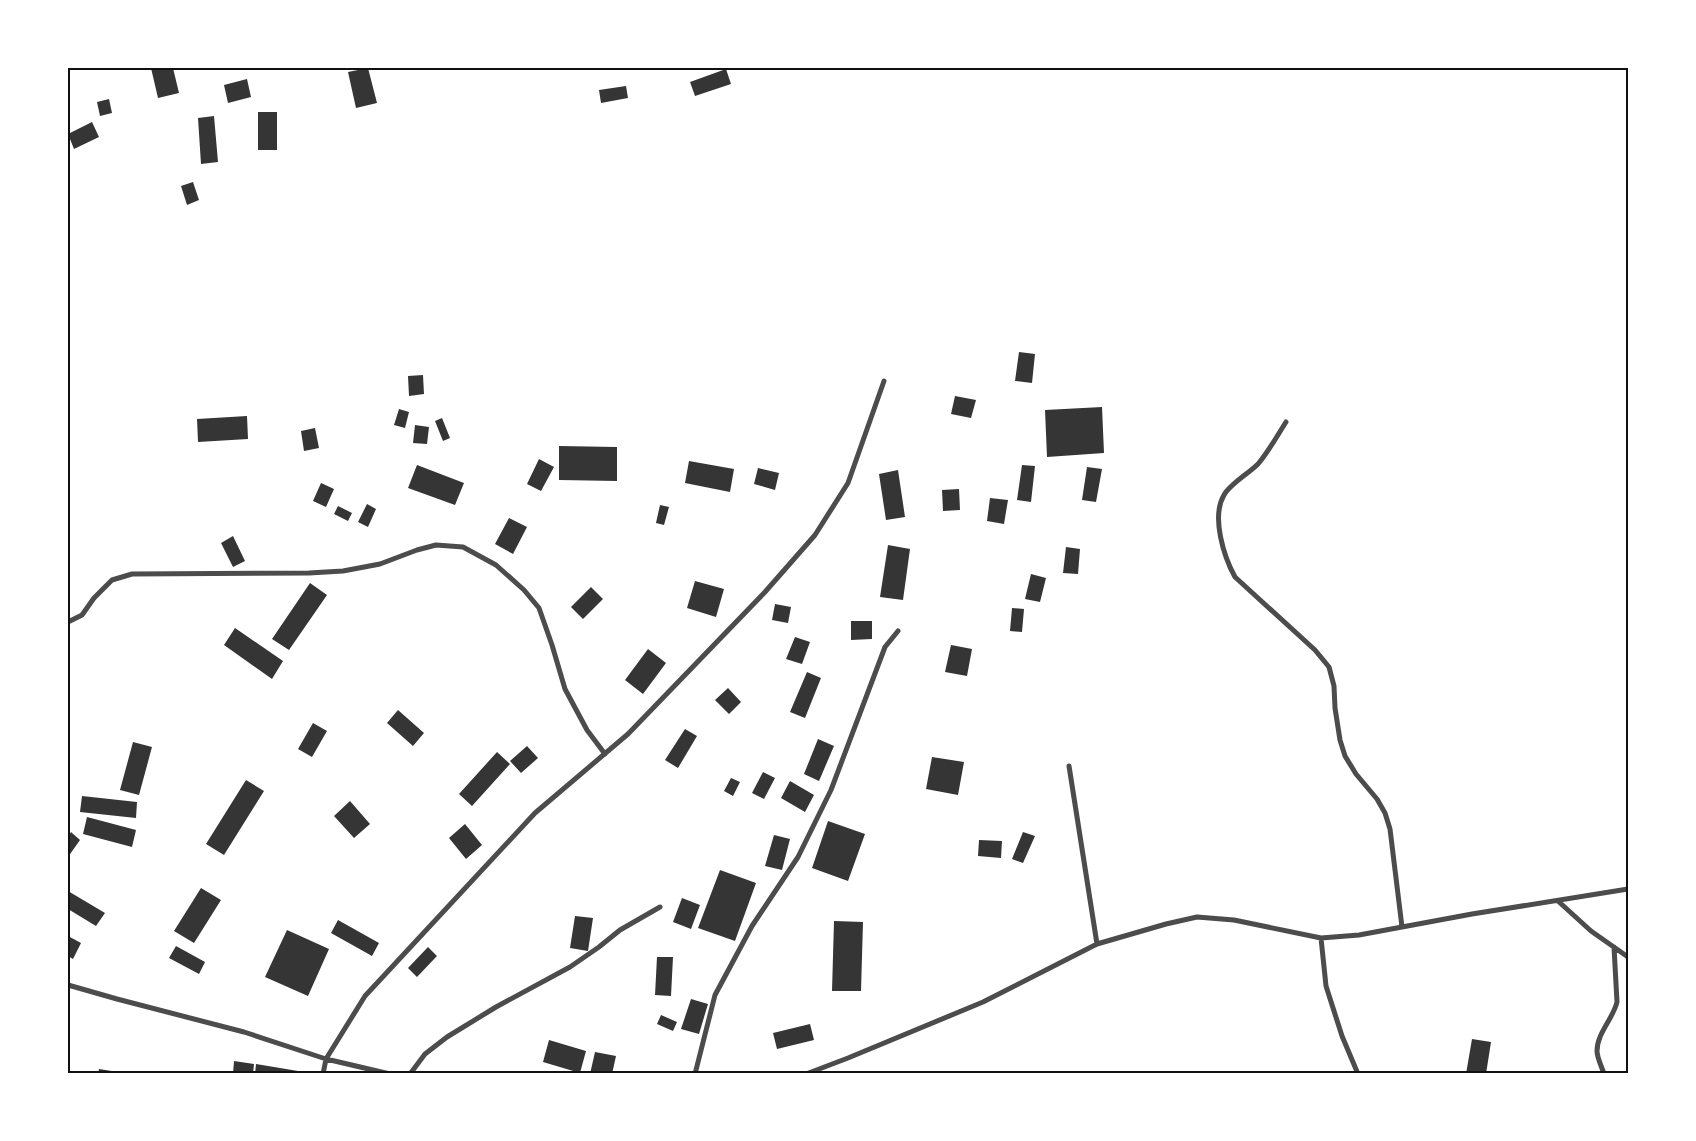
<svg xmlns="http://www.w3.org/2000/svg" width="1696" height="1141" font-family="Spectral,serif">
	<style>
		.building { fill: #353535 }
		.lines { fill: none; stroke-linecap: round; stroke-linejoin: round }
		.minor { stroke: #4c4c4c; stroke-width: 5 }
		.neatline { fill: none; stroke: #111; stroke-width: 2 }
	</style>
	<rect width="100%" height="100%" fill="#fff"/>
	<path class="building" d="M151,68H173L179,93L158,98Z
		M368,68L377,103L356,108L348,72Z
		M726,69L731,84L695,96L690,82Z
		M247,79L251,97L228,103L224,85Z
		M626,86L628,98L601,103L599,90Z
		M109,99L112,113L100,116L97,102Z
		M258,112H277V150H258Z
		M214,116L218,162L201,164L198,118Z
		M92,122L99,137L74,149L68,134Z
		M193,182L199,200L187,205L181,186Z
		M1019,352L1035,354L1032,383L1015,381Z
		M423,375L424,394L409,396L408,376Z
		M955,396L976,400L971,418L951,414Z
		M1102,407L1104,453L1047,457L1045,410Z
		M399,409L409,412L405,428L394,425Z
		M247,416L248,439L198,442L197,419Z
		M442,418L450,438L443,441L435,421Z
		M415,425L429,427L427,444L413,443Z
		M315,428L319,448L304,451L301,431Z
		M559,446L617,447V481L559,480Z
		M539,459L554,467L541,491L527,484Z
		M689,461L734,469L730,492L685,483Z
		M417,465L464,483L455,505L408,488Z
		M1022,465L1035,466L1031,502L1017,500Z
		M1087,467L1102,469L1096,502L1082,500Z
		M758,468L779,473L775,490L754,484Z
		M898,470L905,517L886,520L879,474Z
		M321,483L334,489L326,507L313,501Z
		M959,489L960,510L943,511L942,490Z
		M990,498L1008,500L1004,524L987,521Z
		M367,504L376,509L368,527L358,522Z
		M660,505L669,507L664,525L656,523Z
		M338,506L352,513L348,521L334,514Z
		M509,518L527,527L513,554L495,544Z
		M233,536L245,561L233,567L221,543Z
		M888,545L910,549L903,600L880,597Z
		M1066,547L1080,549L1078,574L1063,573Z
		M1031,574L1046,578L1040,602L1025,599Z
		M695,581L724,589L716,617L687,608Z
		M310,583L327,595L289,650L272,639Z
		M591,587L603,599L583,619L571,607Z
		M775,604L791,607L788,623L772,620Z
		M1012,608L1024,609L1022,632L1010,631Z
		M851,621H872V639L851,640Z
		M235,628L283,661L272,679L224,645Z
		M795,637L810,642L802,664L786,659Z
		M951,645L972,649L967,676L945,672Z
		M648,649L666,663L643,694L625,680Z
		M807,672L821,678L805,718L790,712Z
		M728,688L741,702L729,714L715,700Z
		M398,710L424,733L413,746L387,723Z
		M313,723L327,731L312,757L298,749Z
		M685,729L697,736L678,768L665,760Z
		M818,739L834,746L819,781L804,774Z
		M133,742L152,747L139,795L120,790Z
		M527,746L538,758L521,773L510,761Z
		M497,752L510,764L472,806L459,794Z
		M932,757L964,762L958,795L926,789Z
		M763,772L775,778L764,799L752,793Z
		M731,778L740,782L733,796L724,791Z
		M246,780L264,791L224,855L206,844Z
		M790,781L814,795L805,812L781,798Z
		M82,796L137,802L136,818L80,812Z
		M350,801L370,824L354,838L334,816Z
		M87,817L136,830L132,847L83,834Z
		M828,821L865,834L848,881L812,868Z
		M465,824L482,845L466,859L449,838Z
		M71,832L80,840L68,857V837Z
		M1023,832L1035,836L1023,863L1012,859Z
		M774,835L790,839L782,870L765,866Z
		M979,840L1002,841L1001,858L978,856Z
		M720,870L756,883L735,941L698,928Z
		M201,888L221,900L194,943L174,931Z
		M68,891L105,913L96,926L68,909Z
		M682,898L700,905L691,929L673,922Z
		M575,916L593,918L588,951L570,948Z
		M338,920L379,943L372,956L331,933Z
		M834,921L863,922L861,991H832Z
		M287,930L329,949L308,996L265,977Z
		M68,936L81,943L73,959L68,956Z
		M176,946L205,962L199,974L169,958Z
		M428,947L437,956L417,977L408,968Z
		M657,957H673L671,996L655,995Z
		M691,999L708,1004L699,1034L681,1029Z
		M661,1015L677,1022L673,1031L657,1024Z
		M810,1024L814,1040L777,1049L773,1033Z
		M1472,1039L1491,1042L1486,1074H1466Z
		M549,1040L586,1051L580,1073L543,1062Z
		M595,1052L616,1056L612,1074H590Z
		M234,1061L254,1064L253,1074H233Z
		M256,1064L304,1072V1074H255Z
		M99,1069L118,1072V1074H98Z"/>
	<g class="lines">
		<path class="minor" d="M1286,422C1277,436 1269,451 1258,464C1248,474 1230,484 1224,495C1211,517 1224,557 1235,577L1315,650L1329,667L1334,686L1335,708L1340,740L1345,756L1356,774L1377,799L1385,813L1390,829L1402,927
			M68,622L82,615L94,598L112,580L132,574L309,573L343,571L380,564L417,550L436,545L463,547L496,565L524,590L539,608L552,645L565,689L587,730L605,754
			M1069,766L1097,944
			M1558,901L1591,931L1628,957
			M1321,938L1326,986L1342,1036L1358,1074
			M68,985L117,999L244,1032L326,1059L390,1074
			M323,1074L326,1059L365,996L535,813L628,734L765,592L815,535L848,483L884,381
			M410,1074L425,1054L447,1037L496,1007L570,967L599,947L620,930L660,907
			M695,1074L715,995L752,926L798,857L831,790L885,647L898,631
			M806,1074L848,1058L983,1002L1097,944L1166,924L1197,917L1234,920L1321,938L1359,935L1472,914L1628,889
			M1604,1074C1602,1067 1597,1058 1597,1051C1597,1033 1613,1019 1617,1002L1614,947"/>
	</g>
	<rect width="1696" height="1141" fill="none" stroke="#ffffff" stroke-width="138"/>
	<rect x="69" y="69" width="1558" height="1003" class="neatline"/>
</svg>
